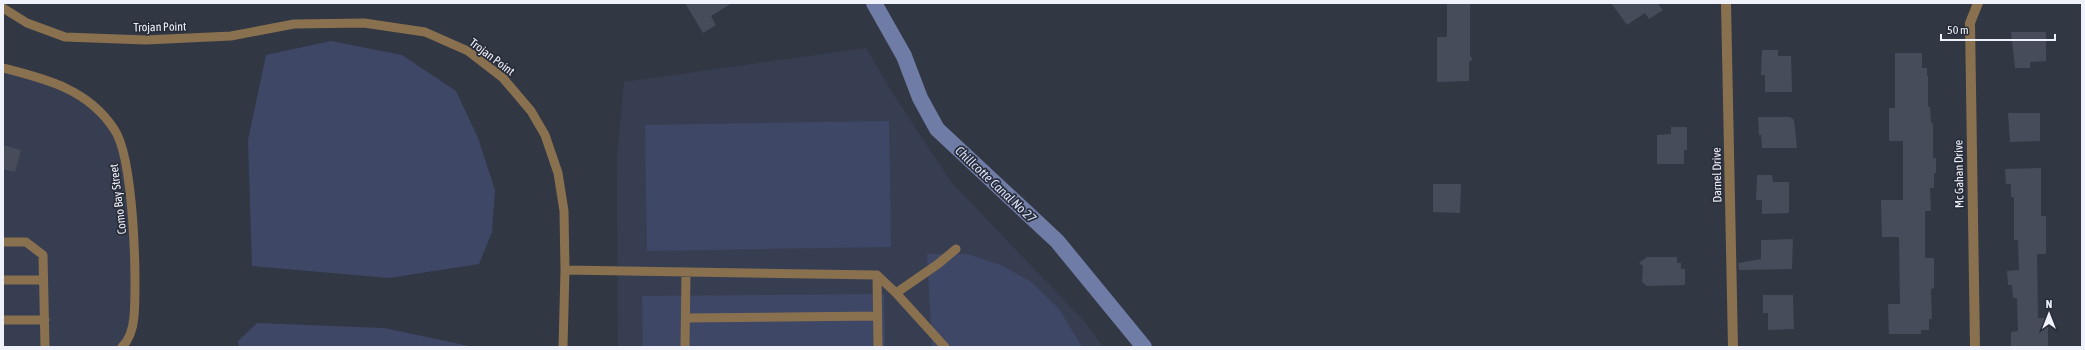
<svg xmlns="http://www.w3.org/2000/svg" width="2085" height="350" font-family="'Asap Condensed',sans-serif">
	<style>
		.built { fill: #383e51 }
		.green { fill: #3e4765 }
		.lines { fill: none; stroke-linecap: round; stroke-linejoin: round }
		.canal { stroke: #6f7ca6; stroke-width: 16 }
		.building { fill: #474c5a }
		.lane { stroke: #89704f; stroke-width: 9 }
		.street { stroke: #89704f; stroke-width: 10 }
		.labels { text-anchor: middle; stroke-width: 3.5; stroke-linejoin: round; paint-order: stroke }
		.street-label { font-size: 12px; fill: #eff2fb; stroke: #282d39 }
		.water-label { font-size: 13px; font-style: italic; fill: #d9e2fd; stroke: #282d39 }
	</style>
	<rect width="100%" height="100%" fill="#323744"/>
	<path class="built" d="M866,48L893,94L952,183L1084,321L1103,347H618L617,157L624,82Z
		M3,68L87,99L115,129L125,158L134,318L122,347H3Z"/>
	<path class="green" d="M331,41L402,55L456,91L478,138L495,190L492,232L479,264L389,278L252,266L248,140L266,55Z
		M889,121L891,247L647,251L645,125Z
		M927,254H967L1001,265L1030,281L1059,309L1082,347H932Z
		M884,294L885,347H643L642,296Z
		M257,323L384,328L474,347H239L238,341Z"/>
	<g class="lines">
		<path class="canal" d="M874,3L904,56L920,98L937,129L1057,241L1144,347"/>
	</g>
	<path class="building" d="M685,3H732L711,16L716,25L703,33Z
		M1470,3V56L1473,59L1469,62V81L1437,82V37H1447V4Z
		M1611,3H1660L1658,4L1663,10L1649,19L1645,13L1627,25Z
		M2011,32H2046V61L2030,62V68H2015Z
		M1762,50H1778V56H1791L1792,92H1765V75H1761Z
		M1895,53H1922V68H1927V76H1928V107H1930L1931,123H1933V158H1936V173H1934V188H1930L1931,211H1925V258H1934V288L1931,289L1932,319H1929V330H1921V334H1889L1888,304H1900L1899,237H1882L1881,200H1903V141H1889V108H1895Z
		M2008,113H2040V141L2010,142Z
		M1758,117H1790L1794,120L1797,148H1762L1761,135H1759Z
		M1671,127H1687V150H1684V164H1657V135L1671,134Z
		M3,145L21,150L15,172L3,169Z
		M2041,168V216H2046V254H2037L2038,318H2048V346L2011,347V332L2018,331L2017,298H2013L2012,285H2008L2007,271L2019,270L2018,240H2014V197H2011V184H2006L2005,169Z
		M1757,175H1772L1773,182H1789V213L1762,214V200H1756Z
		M1433,184H1461L1460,213L1433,212Z
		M1793,239L1792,269L1739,270L1738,263L1761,259V240Z
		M1647,257H1677V263H1681V269H1685V285L1647,286L1642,282L1643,266L1639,263Z
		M1763,295H1793L1794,329L1768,330V313H1763Z"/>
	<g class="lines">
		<path class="lane" d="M3,8L27,23L65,37L146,40L231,36L294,24L364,23L425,32L468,51L503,78L531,111L545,135L558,173L564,211L565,270L563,347
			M3,68C46,79 88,89 114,129C134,157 137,280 134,317C133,328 129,340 122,347
			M3,242H26L43,255L45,347
			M565,270L877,275L896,293L945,347
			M877,275L878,347
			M3,280H43
			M896,293L938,264L956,249
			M686,318L877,316
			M3,320H45
			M685,347L686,272"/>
		<path class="street" d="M1726,3L1733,347
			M1975,347L1970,23L1978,3"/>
	</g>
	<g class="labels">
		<g class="street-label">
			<text transform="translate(160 27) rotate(-1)" y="4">Trojan Point</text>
			<text transform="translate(492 57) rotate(37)" y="4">Trojan Point</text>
			<text transform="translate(1959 174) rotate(-91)" y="4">Mc Gahan Drive</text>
			<text transform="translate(1717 175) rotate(-91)" y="4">Darnel Drive</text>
			<text transform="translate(118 199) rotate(-97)" y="4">Como Bay Street</text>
		</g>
		<g class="water-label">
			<text transform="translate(996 184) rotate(43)" y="5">Chillcotte Canal No 27</text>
		</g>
	</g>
	<rect width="2085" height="350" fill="none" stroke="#eff2fb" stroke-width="8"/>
	<g transform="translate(2049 314)" stroke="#282d39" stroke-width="3" paint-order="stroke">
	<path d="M0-3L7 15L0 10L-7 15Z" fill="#eff2fb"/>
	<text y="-6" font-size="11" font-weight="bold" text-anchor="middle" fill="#eff2fb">N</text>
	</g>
	<path d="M1941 34v6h114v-6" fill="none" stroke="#eff2fb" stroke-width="2"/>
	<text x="1947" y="34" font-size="12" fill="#eff2fb" stroke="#282d39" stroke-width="3" paint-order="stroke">50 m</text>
</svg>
